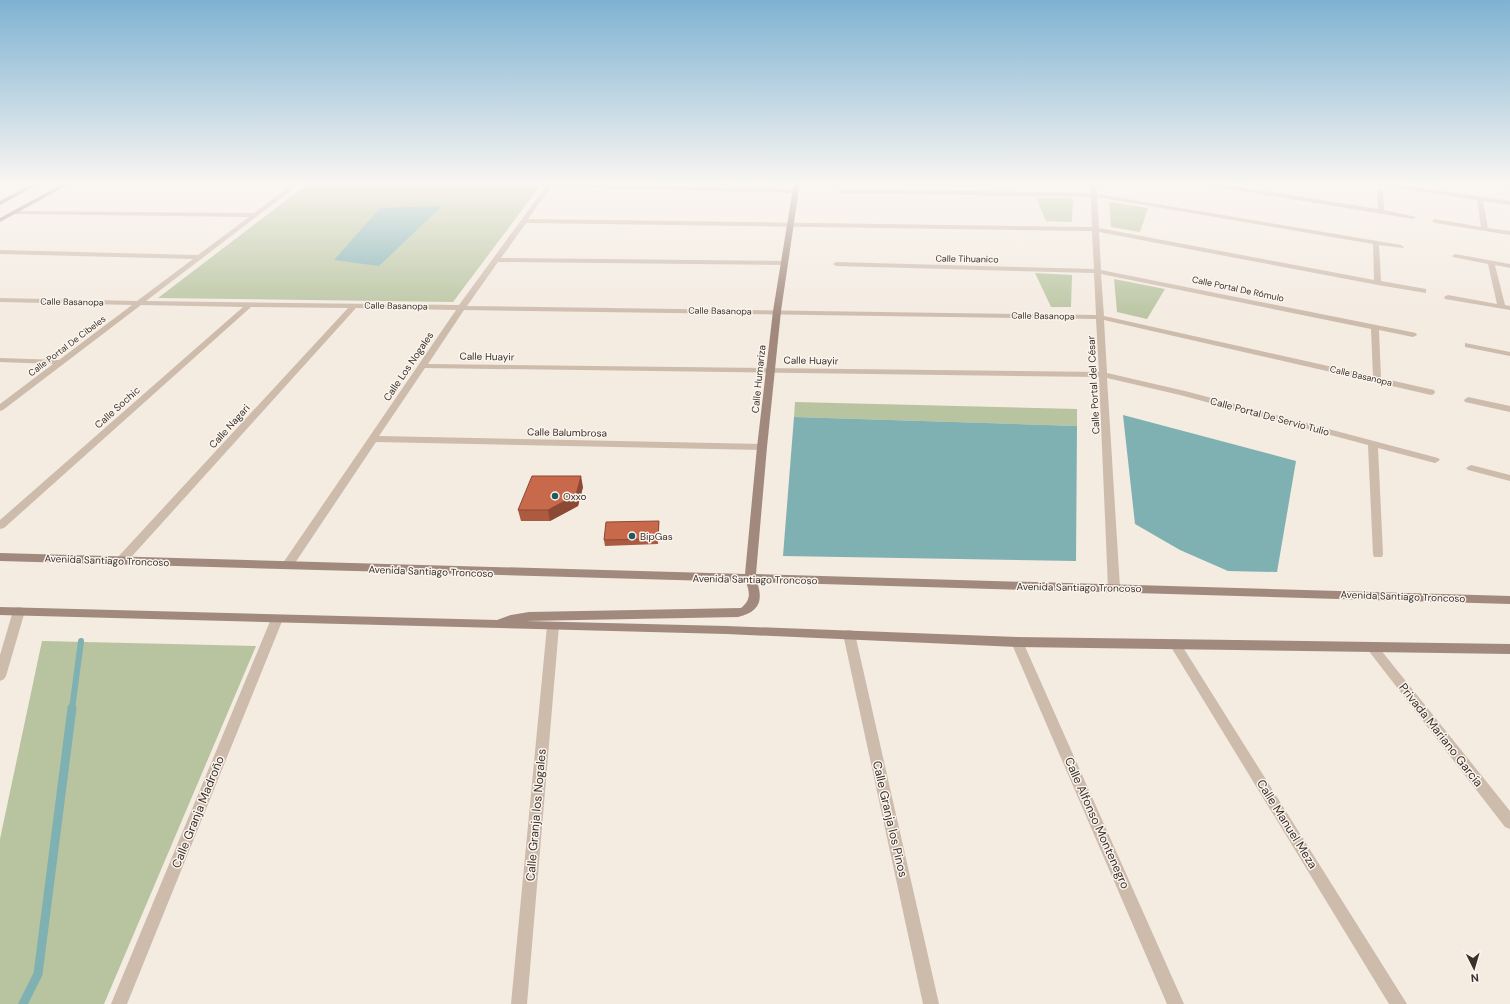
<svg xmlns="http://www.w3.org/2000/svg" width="1510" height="1004" font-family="'DM Sans',sans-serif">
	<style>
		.green { fill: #b8c4a0 }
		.water { fill: #7fb0b2 }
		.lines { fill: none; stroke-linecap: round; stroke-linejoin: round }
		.stream-far1 { stroke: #7fb0b2; stroke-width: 6 }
		.stream { stroke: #7fb0b2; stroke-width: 9 }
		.street { fill: #cdbbac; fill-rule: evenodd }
		.secondary { fill: #a18a7d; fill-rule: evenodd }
		.wall { fill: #ac5a40 }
		.shaded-wall { fill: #8c4a34 }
		.building { fill: #c8694b; stroke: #8c4a34 }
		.poi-dot { fill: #1f5a5e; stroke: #fbf5ee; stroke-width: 1.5 }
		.labels { text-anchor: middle; stroke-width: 3; stroke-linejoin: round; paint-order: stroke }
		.far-street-label { font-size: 9px; fill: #3b302b; stroke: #fbf5ee }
		.street-label { font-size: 10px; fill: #3b302b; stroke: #fbf5ee }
		.poi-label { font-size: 10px; fill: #3b302b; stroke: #fbf5ee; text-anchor: start }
		.near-street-label { font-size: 12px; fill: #3b302b; stroke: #fbf5ee }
	</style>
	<rect width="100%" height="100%" fill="#f4ebe1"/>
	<path class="green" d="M310,182H543L453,302L158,298Z
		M1036,198H1073L1072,222L1046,221Z
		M1109,202L1148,208L1140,232L1111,227Z
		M1035,273L1072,275L1071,307H1051Z
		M1114,279L1165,289L1147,319L1117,312Z
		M795,402L1077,409V426L794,417Z
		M42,641L256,646L104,1004H0V839Z"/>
	<path class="water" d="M442,206L379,266L334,260L380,208Z
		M1123,415L1296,461L1277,572L1228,571L1180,550L1135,524Z
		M794,417L1077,426L1076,561L783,556Z"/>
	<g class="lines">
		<path class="stream-far1" d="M72,709L81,641"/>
		<path class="stream" d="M23,1004L38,974L72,708"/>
		<path class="street" d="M275,182H302L146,301L459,305L549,182H555L554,183L795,189L798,191L795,193L551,187L528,219L1092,227L1091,197L841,193L838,191L841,189L1091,193L1090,182H1096L1097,194L1401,245L1404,247L1403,248L1379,245L1381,281L1426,289V293L1378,285L1099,232L1101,270L1416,333L1417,335L1413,337L1379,330L1381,378L1434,390L1435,392L1434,394L1431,395L1104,320L1107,373L1185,391L1438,458L1440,460L1435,463L1378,448L1383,554L1382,557H1374L1373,554L1368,445L1180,395L1107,378L1120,588L1118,591H1110L1108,588L1099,377L425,368L379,436L762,444L767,447L762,450L376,442L291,569H283L282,566L283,563L456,310L356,308L125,564H117L116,561L117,558L348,308L251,307L4,528L0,529V520L243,307L141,305L3,410L0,411V404L53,364L0,362V358L59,360L132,305L0,302V298L137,301L193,259L0,254V250L198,255L249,217L14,214L11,212L12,211L254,213L293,184H278ZM1097,197L1373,244L1374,280L1099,228ZM526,223L1092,231L1094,269L836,262L833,264L836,266L1094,273L1096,315L467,306L498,262L785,265L788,263L785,261L501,258ZM1101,274L1371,329L1373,376L1104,316ZM464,310L1096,319L1099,372L428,364Z
			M1196,182H1208L1378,209L1377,190L1380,188L1383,190L1384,210L1416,217L1413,219L1199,184Z
			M1368,182H1380L1510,201V205L1483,201L1488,228L1510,231V235L1435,223L1432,221L1435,219L1481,227L1477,200L1371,184Z
			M1503,182H1509L1510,188H1506Z
			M1455,254L1510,264V268L1495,265L1505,305L1510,306V310L1445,299L1444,297L1448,295L1497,304L1488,264L1453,257L1452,256Z
			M1465,343L1510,352V356L1465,347Z
			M1468,397L1510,406V412L1465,402L1464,400Z
			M1471,465L1510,475V481L1468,470L1466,468Z
			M19,607L23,608L25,611L6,676L4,679L0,681V655L13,611L15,608Z
			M277,615L281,616L283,619L127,1004H111L271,619L273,616Z
			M553,622L557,623L559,626L527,1004H511L547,626L549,623Z
			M849,630L853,631L855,634L939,1004H923L843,634L845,631Z
			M1017,637L1021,639L1023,642L1184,1004H1167L1011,642L1013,639Z
			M1175,639L1179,641L1407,1004H1389L1171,647L1169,644L1171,641Z
			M1372,642L1376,644L1510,811V829L1505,827L1368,650L1366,647L1368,644Z"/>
		<path class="secondary" d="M36,182H43L0,205V201Z
			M66,182H73L0,222V218Z
			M794,182H800L781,311L767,447L756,574L1510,596V604L757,582C764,602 758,612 738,617L526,621L726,626L1017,637L1510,644V654L1017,647L726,634L0,615V607L497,620L511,615L529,612L741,608C751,600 750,593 746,582L0,561V553L745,574L757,447L773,311Z"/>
	</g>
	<path class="wall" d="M583,487L578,506L550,521H521L518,510Z
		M659,521V527L658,544L605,546L604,540Z"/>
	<path class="shaded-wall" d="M581,476L583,487L578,506L550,521L548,510Z"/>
	<path class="building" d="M532,476H581L576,495L548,510H518Z
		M659,521L658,539L604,540L606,522Z"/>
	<linearGradient id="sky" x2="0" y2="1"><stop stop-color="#7eb2d2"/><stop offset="0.57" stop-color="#faf6f2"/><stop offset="1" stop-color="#faf6f2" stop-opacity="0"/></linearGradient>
	<rect width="1510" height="322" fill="url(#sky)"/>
	<g class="poi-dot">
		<circle cx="555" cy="496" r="4"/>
		<circle cx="632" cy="536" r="4"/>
	</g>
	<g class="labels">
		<g class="far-street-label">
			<text transform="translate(967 259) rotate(1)" y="3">Calle Tihuanico</text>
			<text transform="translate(1238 289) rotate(12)" y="3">Calle Portal De Rómulo</text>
			<text transform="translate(72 302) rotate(1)" y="3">Calle Basanopa</text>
			<text transform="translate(396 306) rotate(1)" y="3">Calle Basanopa</text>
			<text transform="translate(720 311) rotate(1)" y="3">Calle Basanopa</text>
			<text transform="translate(1043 316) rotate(1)" y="3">Calle Basanopa</text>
			<text transform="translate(67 346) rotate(-37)" y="3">Calle Portal De Cibeles</text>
			<text transform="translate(1361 376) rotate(13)" y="3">Calle Basanopa</text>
		</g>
		<g class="street-label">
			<text transform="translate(487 356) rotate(1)" y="4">Calle Huayir</text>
			<text transform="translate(811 360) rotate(1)" y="4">Calle Huayir</text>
			<text transform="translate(408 366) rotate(-56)" y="4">Calle Los Nogales</text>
			<text transform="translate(758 379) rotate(-84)" y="4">Calle Humariza</text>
			<text transform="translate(1093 385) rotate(-93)" y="4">Calle Portal del César</text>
			<text transform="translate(117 407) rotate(-42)" y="4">Calle Sochic</text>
			<text transform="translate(1270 416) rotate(15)" y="4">Calle Portal De Servio Tulio</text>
			<text transform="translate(229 426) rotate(-48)" y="4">Calle Nagari</text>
			<text transform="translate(567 432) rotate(1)" y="4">Calle Balumbrosa</text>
			<text transform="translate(107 560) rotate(2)" y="4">Avenida Santiago Troncoso</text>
			<text transform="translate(431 571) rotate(2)" y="4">Avenida Santiago Troncoso</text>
			<text transform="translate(755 579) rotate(1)" y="4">Avenida Santiago Troncoso</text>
			<text transform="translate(1079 587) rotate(1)" y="4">Avenida Santiago Troncoso</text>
			<text transform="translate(1403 596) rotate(2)" y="4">Avenida Santiago Troncoso</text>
		</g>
		<g class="poi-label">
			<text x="563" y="500">Oxxo</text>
			<text x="640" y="540">BipGas</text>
		</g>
		<g class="near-street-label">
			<text transform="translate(1441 735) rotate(52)" y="4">Privada Mariano García</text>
			<text transform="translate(198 812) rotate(-68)" y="4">Calle Granja Madroño</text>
			<text transform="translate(536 815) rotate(-85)" y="4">Calle Granja los Nogales</text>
			<text transform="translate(890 819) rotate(77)" y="4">Calle Granja los Pinos</text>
			<text transform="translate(1097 823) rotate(66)" y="4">Calle Alfonso Montenegro</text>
			<text transform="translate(1287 824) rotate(58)" y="4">Calle Manuel Meza</text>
		</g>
	</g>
	<g transform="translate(1474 968) rotate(175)" stroke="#fbf5ee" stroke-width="3" paint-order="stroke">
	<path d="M0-3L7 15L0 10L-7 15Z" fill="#3b302b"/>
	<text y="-6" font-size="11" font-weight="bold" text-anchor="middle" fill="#3b302b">N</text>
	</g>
</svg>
